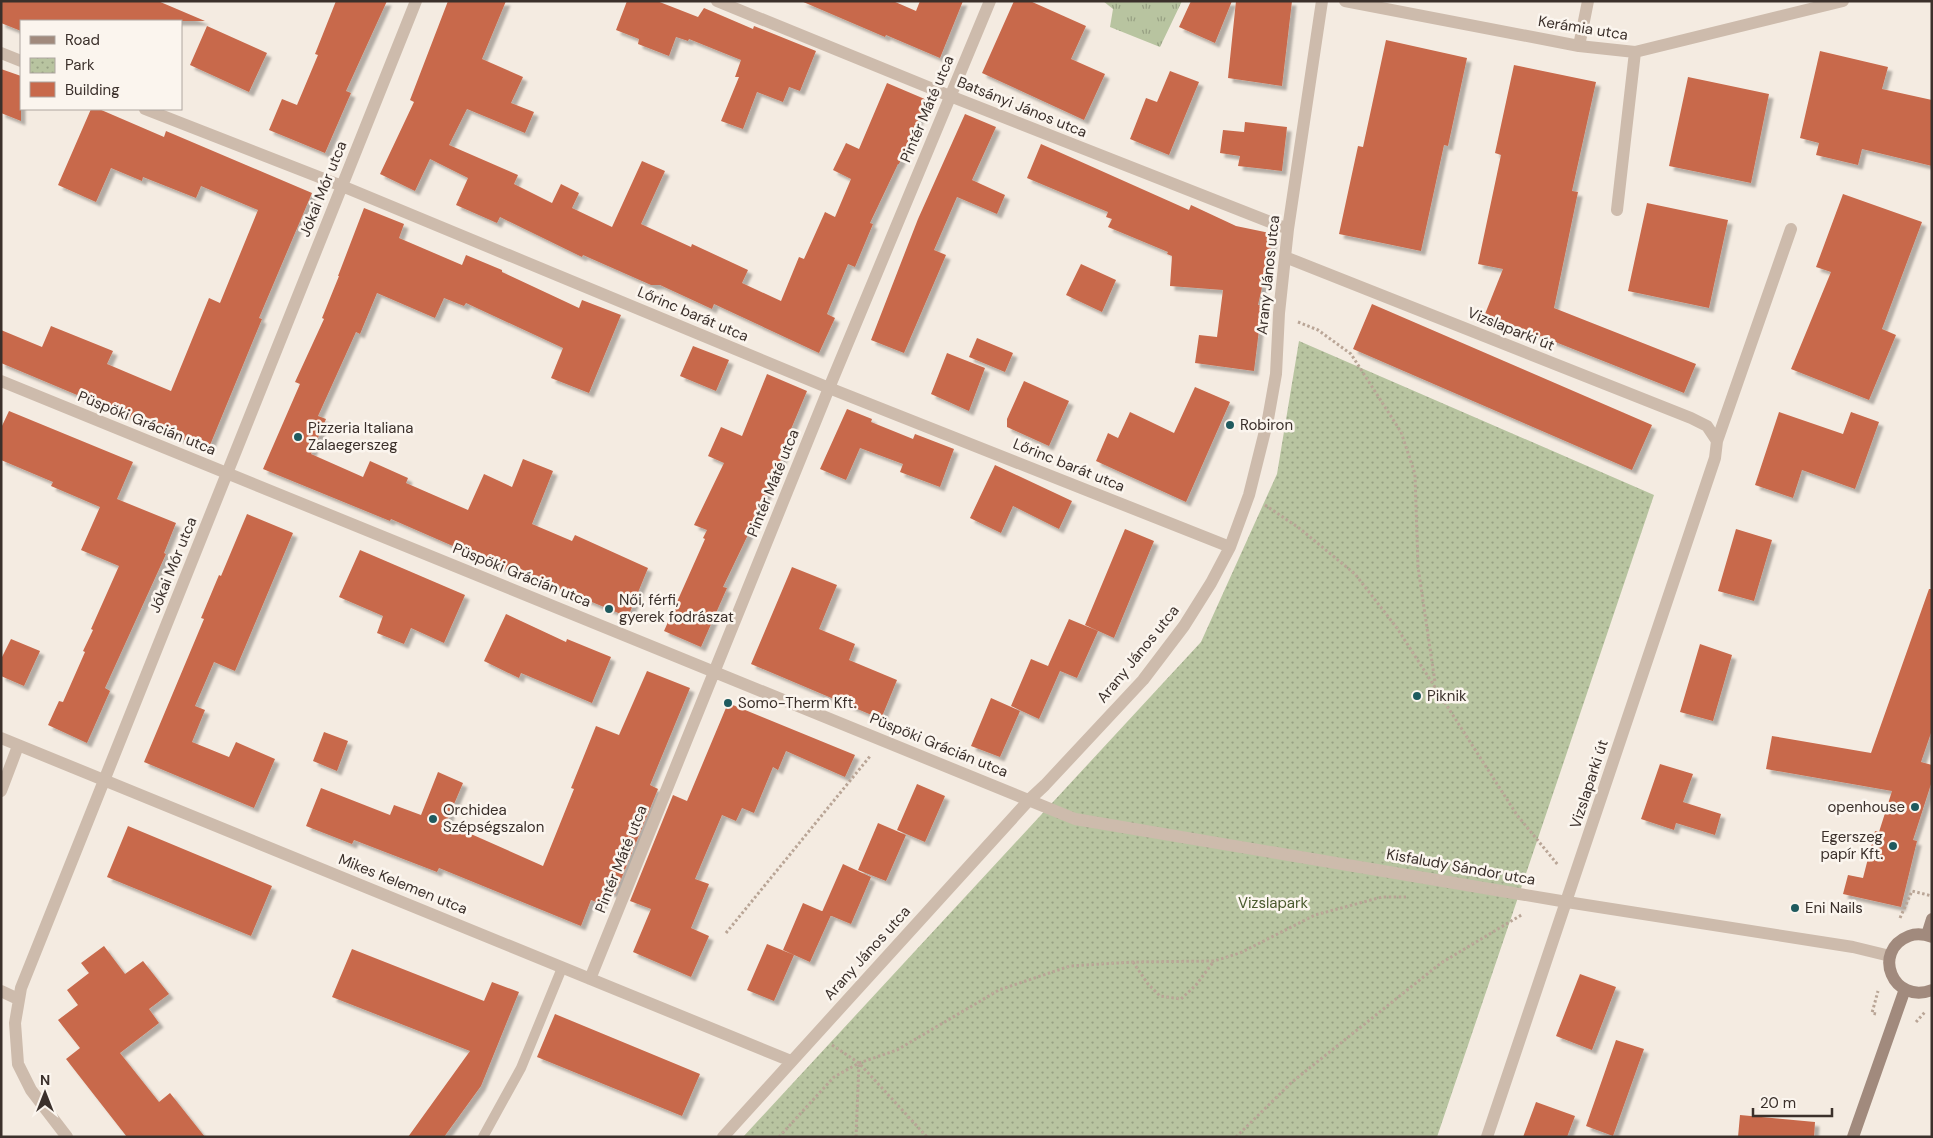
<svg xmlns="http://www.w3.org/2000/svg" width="1933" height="1138" font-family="'DM Sans',sans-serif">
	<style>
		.grass { fill: url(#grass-tufts) }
		.park { fill: url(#park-dots) }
		.building { fill: #c8694b; filter: url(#shadow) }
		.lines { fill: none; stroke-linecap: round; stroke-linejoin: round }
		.path { stroke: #b9a596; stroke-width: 3; stroke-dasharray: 2.5 2.5; stroke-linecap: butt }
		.lane { stroke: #cdbbac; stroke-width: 10 }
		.street { stroke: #cdbbac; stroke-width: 12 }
		.secondary { stroke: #a18a7d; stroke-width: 12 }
		.poi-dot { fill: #1f5a5e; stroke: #fbf5ee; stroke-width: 2 }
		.labels { text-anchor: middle; stroke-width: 5; stroke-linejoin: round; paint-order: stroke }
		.street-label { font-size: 15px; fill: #3b302b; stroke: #fbf5ee }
		.poi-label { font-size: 15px; fill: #3b302b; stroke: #fbf5ee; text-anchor: start }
		.park-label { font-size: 15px; fill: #4a5a2e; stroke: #fbf5ee }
	</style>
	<defs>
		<pattern id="grass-tufts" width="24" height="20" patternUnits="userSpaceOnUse" patternTransform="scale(1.25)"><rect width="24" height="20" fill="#b8c4a0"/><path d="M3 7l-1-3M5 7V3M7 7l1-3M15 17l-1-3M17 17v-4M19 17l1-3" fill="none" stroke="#97a083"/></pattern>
		<pattern id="park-dots" width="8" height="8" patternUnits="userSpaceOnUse" patternTransform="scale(1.25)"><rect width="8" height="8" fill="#b8c4a0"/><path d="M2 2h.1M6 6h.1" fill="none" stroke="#97a083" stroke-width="1.8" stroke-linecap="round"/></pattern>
		<filter id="shadow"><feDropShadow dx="4.5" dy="4.5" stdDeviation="1" flood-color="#0004"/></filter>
	</defs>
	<rect width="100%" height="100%" fill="#f4ebe1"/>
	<path class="grass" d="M1103,1H1182L1160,47L1110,27L1113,9Z"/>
	<path class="park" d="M1299,341L1654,495L1437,1137H743L1201,642L1277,474Z"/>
	<path class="building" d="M1,1H158L205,21H21V31L1,23Z
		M336,1H387L346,91L351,93L325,153L269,130L282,99L297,105L318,55L315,54Z
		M448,1H506L482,59L523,77L511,103L534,112L525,133L467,109L449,145L518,175L514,184L552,203L561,184L579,193L572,208L612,227L642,161L665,171L641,224L691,247L692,244L748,270L742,283L781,301L799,257L804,259L825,212L835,217L851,179L833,170L846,143L859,149L887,83L927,100L899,164H898L870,223L873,224L855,267L848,264L827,314L835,318L819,353L714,304L712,309L660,285H651L583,255L582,257L500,217L497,223L456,205L468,178L430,159L415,191L380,174L414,102L410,100Z
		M627,1H657L698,17L704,8L753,29L754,26L816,51L800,91L789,87L783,102L757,92L743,129L721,121L739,77H735L741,60L689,39L688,41L676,37L669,56L638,44L639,39L616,30Z
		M801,1H893L916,11L920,1H963L940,58L886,35L885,37Z
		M1014,1H1030L1086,26L1071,59L1105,74L1084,120L982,73Z
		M1191,1H1232L1215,43L1179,27Z
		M1236,1H1292L1282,86L1228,78Z
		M207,26L267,53L249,92L190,65Z
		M1386,40L1467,58L1448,146L1444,145L1421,251L1339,234L1358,146L1363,147Z
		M1820,51L1888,67L1882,89L1932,100V166L1862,149L1858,165L1816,155L1819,143L1800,138Z
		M1514,65L1596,82L1572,191L1578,192L1554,308L1696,364L1684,393L1485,314L1503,269L1478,264L1501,155L1495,153Z
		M1,69L21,76V121L1,113Z
		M1170,71L1199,82L1169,155L1130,139L1146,98L1157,102Z
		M1688,77L1769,94L1751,183L1669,166Z
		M91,109H99L164,137L166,131L312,193L259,318L262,319L208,450L1,363V330L42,347L51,326L113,351L107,364L171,391L209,298L220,303L258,210L201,186L196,198L143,177L142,181L111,168L96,202L58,185Z
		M965,114L996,127L972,180L1005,195L997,214L957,197L934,250L946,255L904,353L871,340L918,219Z
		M1245,122L1287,127L1282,171L1238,166L1240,156L1220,153L1223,130L1244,132Z
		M1041,144L1189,210L1191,205L1236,226L1274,234L1258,305H1262L1254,371L1195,363L1199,335L1217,337L1223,290L1170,286L1172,256L1167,254L1168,252L1108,227L1112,219L1106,217L1108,212L1027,178Z
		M1843,194L1922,222L1882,329L1896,335L1869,400L1791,369L1831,272L1816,267Z
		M1647,203L1728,220L1709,308L1628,291Z
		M364,208L404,224L399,238L462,265L466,255L502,270V272L579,308L582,300L621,315L589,393L551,378L563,348L466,303L464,306L444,298L435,318L377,293L360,334L356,332L318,416L326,419L311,454L363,477L370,461L408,478L406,483L468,510L484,474L512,487L523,459L553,471L532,524L572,541L575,535L648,568L628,617L534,578L533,581L391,519L390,521L263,469L300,384L295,382L324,319L322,318L339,276H338Z
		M1081,264L1116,280L1102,312L1066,295Z
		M1372,304L1652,425L1632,470L1353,349Z
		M977,338L1013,353L1005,372L969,357Z
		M693,346L729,360L716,391L680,376Z
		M947,353L985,368L969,411L931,394Z
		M767,374L807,391L781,453L784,454L756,518L723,587L727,588L701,647L664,631L705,539L703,538L707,530L694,525L724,463L708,456L721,427L742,436Z
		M1024,381L1069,401L1049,446L1007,427V419Z
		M1195,387L1230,402L1186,502L1096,461L1108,433L1118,438L1130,412L1174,433Z
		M847,409L872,419L871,422L913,439L915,434L954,449L940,487L900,472L903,464L860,448L846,480L820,469Z
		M9,411L133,462L117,499L176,523L164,553L166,554L105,688L110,691L87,743L48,725L59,701L63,702L85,652L83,651L93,630L91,629L119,566L81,550L100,507L51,486L53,482L1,460V428Z
		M1779,412L1843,434L1851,412L1879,422L1855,489L1802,470L1793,498L1755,485Z
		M995,465L1072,501L1059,529L1013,506L1001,533L970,518Z
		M247,514L293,533L235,671L214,662L195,706L205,710L192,742L229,757L236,742L275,759L254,808L144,762L204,619L201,618L219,575L221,576Z
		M1125,529L1154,541L1114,638L1085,625Z
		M1736,529L1772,540L1754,601L1718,591Z
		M360,550L465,595L444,643L411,628L404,644L377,633L383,616L339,597Z
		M792,567L837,585L819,629L855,644L849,660L897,680L881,719L751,664Z
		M1929,589H1932V730L1921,762L1932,765V781L1913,840L1917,841L1901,907L1843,894L1848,875L1863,878L1875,831L1879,832L1892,791L1766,769L1772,736L1871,753Z
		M506,614L566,642L567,639L611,657L592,703L521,673L519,678L484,661Z
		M1069,619L1098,631L1077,678L1060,671L1039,719L1011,706L1031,659L1048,666Z
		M11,639L40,651L24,686L1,676V659Z
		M1700,644L1732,655L1713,721L1680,712Z
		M647,671L690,688L650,785L658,789L615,894L607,891L602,904L591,900L581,926L439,868L437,872L354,840L352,844L306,826L321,788L390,815L394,805L421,815L438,772L463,783L446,823L543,866L574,789L571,788L596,726L619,735Z
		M991,698L1020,711L1000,757L971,746Z
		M728,703L855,755L845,777L786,751L778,770L773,767L754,813L742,808L736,821L722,815L695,879L709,884L691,928L709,936L691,977L633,952L651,909L630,901L673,795L687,801Z
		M324,732L348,741L337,771L313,761Z
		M1660,764L1693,774L1683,802L1721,814L1715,835L1676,823L1674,830L1641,819Z
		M917,784L945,796L925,842L897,830Z
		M878,823L906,835L886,881L858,870Z
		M128,826L272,886L251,936L107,877Z
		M843,864L871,877L851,924L822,912Z
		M803,903L831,915L810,962L783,950Z
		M767,944L794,955L774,1001L747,990Z
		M104,946L125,974L143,961L169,994L149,1009L159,1023L120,1053L159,1102L170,1093L205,1137H127L66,1059L80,1048L58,1020L78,1005L67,990L89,973L81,963Z
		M352,949L484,1001L492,982L519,992L481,1086L444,1137H408L470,1051L332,997Z
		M1580,974L1616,987L1592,1050L1556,1036Z
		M555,1014L700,1074L682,1116L537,1057Z
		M1616,1040L1644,1049L1613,1136L1586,1126Z
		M1536,1102L1575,1116L1567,1137H1523Z
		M1740,1115L1815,1122L1814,1137H1738Z"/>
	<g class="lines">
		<path class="path" d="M1298,322L1318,330L1351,354L1401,432L1415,474L1418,567L1435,682
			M1265,505L1299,528L1355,574L1397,628L1517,815L1558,865
			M1900,918L1912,891L1932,896
			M726,933L871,755
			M1133,962L1148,984L1160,996L1181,999L1196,985L1214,961
			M1876,1014L1872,1013L1878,991
			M1916,1022L1925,1012
			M832,1045L859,1063L927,1137
			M779,1137L834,1077L859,1063L897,1050L999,990L1070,966L1133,962L1214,961L1240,953L1315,915L1382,897H1406
			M856,1137L859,1064
			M1236,1137L1292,1082L1441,963L1523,914"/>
		<path class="lane" d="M483,1137L521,1068L562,968"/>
		<path class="street" d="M717,1L950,96L1288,229
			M1345,1L1579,46L1635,52L1843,1
			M1579,46L1588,1
			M1,53L21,61
			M145,109L342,186L829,388L1230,547
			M1617,210L1635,52
			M1285,257L1691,418L1707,426L1717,441L1715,458L1487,1137
			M1,381L1075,819L1567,902L1853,947L1890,956
			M1717,441L1791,229
			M1,738L791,1061
			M1,791L18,746
			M590,979L829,388L990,1
			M1,991L18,999
			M67,1137L31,1090L18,1064L15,1023L21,988L416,1
			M723,1137L1030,799L1045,785L1143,680L1184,626L1211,583L1230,547L1249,495L1268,419L1276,374L1279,313L1288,229L1322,1"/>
		<path class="secondary" d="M1927,935L1932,919
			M1932,937C1924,934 1917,933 1909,936C1871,951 1893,1005 1932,990
			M1853,1137L1905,989"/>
	</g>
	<g class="poi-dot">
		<circle cx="1230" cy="425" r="5"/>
		<circle cx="298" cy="437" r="5"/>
		<circle cx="609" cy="609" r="5"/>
		<circle cx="1417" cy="696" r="5"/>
		<circle cx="728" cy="703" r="5"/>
		<circle cx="1915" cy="807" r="5"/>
		<circle cx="433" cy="819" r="5"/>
		<circle cx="1893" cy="846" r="5"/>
		<circle cx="1795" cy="908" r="5"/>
	</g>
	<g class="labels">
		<g class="street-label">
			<text transform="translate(1583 28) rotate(9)" y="5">Kerámia utca</text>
			<text transform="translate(1022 107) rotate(22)" y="5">Batsányi János utca</text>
			<text transform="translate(927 109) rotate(-67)" y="5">Pintér Máté utca</text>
			<text transform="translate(323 189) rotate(-68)" y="5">Jókai Mór utca</text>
			<text transform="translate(1268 275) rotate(-84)" y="5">Arany János utca</text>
			<text transform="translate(693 314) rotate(23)" y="5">Lőrinc barát utca</text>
			<text transform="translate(1511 329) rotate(22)" y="5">Vizslaparki út</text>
			<text transform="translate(147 423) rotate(22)" y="5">Püspöki Grácián utca</text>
			<text transform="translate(1069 465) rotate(22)" y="5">Lőrinc barát utca</text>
			<text transform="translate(773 483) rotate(-68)" y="5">Pintér Máté utca</text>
			<text transform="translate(173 565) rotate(-68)" y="5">Jókai Mór utca</text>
			<text transform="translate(522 575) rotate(22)" y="5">Püspöki Grácián utca</text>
			<text transform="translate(1138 654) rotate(-51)" y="5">Arany János utca</text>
			<text transform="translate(939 745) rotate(22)" y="5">Püspöki Grácián utca</text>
			<text transform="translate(1589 784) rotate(-72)" y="5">Vizslaparki út</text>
			<text transform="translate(621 859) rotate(-68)" y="5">Pintér Máté utca</text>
			<text transform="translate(1461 867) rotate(10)" y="5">Kisfaludy Sándor utca</text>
			<text transform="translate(403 884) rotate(22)" y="5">Mikes Kelemen utca</text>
			<text transform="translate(867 953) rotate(-48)" y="5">Arany János utca</text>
		</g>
		<g class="poi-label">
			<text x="1240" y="430">Robiron</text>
			<text x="308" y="433">Pizzeria Italiana<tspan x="308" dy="17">Zalaegerszeg</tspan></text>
			<text x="619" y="605">Női, férfi,<tspan x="619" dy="17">gyerek fodrászat</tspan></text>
			<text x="1427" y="701">Piknik</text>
			<text x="738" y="708">Somo-Therm Kft.</text>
			<text x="1905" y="812" text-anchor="end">openhouse</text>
			<text x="443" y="815">Orchidea<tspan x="443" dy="17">Szépségszalon</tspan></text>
			<text x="1883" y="842" text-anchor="end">Egerszeg<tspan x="1883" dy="17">papír Kft.</tspan></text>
			<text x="1805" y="913">Eni Nails</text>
		</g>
		<g class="park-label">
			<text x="1273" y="908">Vizslapark</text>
		</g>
	</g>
	<rect width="1933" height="1138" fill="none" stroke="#3b302b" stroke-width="5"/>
	<rect x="20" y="20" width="162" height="90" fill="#fbf5ee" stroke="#aea6a0"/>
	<rect x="30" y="36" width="25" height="8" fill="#a18a7d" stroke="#aea6a0"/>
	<text x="65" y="45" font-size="15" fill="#3b302b">Road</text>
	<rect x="30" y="58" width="25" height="15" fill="url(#park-dots)" stroke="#aea6a0"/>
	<text x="65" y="70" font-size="15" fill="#3b302b">Park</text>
	<rect x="30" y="82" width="25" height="15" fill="#c8694b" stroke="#aea6a0"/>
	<text x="65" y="95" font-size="15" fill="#3b302b">Building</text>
	<g transform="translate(45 1093)" stroke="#fbf5ee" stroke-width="4" paint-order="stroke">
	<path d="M0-4L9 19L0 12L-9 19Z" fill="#3b302b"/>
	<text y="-8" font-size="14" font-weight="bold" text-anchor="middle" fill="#3b302b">N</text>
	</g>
	<path d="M1753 1108v8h79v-8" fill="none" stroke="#3b302b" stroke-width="2.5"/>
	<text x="1760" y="1108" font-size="15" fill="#3b302b" stroke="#fbf5ee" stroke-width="4" paint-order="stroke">20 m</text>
</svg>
